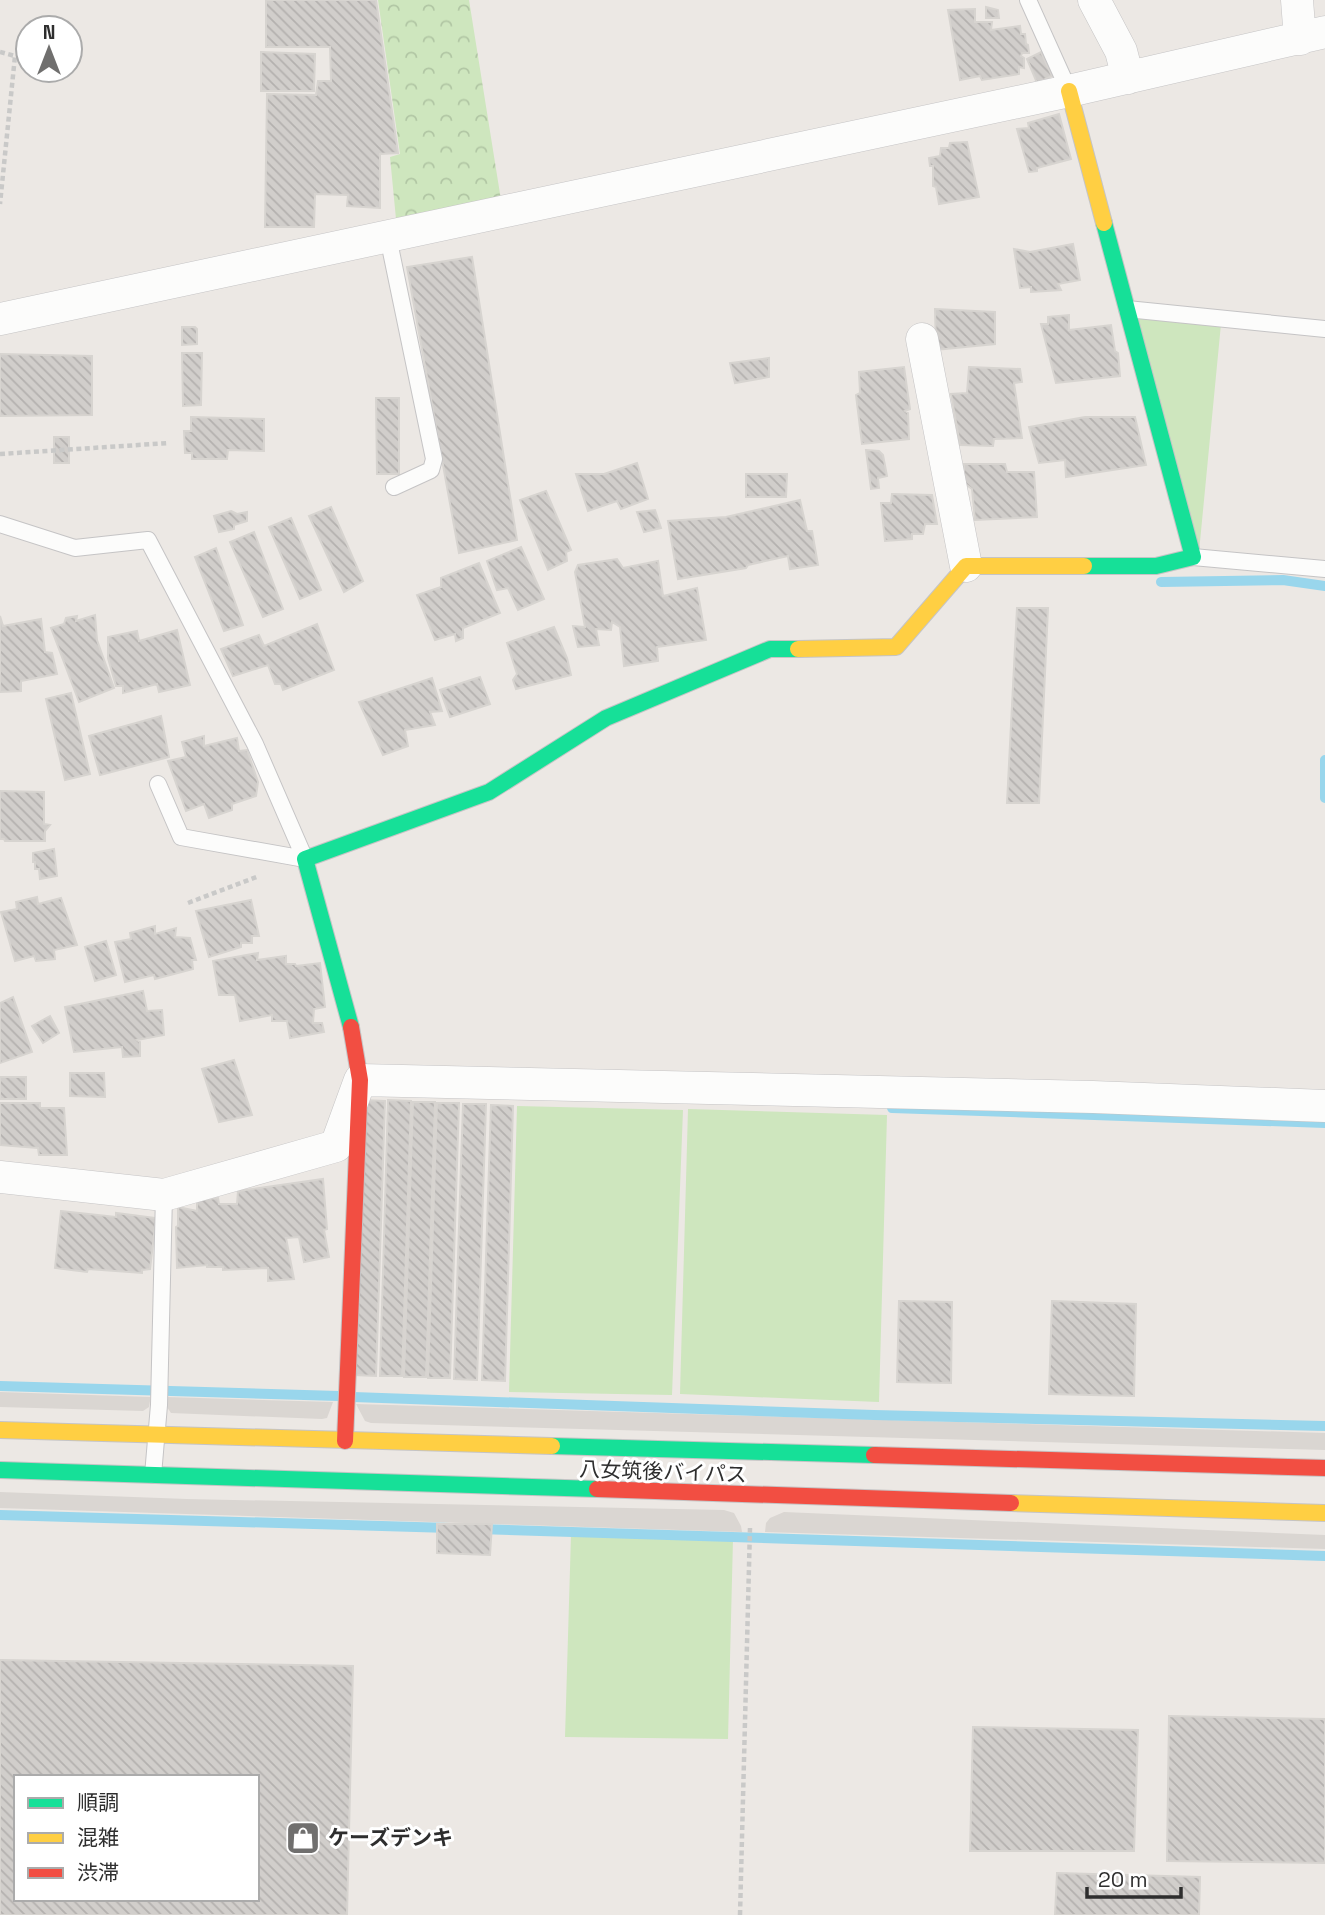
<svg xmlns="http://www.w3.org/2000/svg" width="1325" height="1915" font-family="'Space Grotesk','Noto Sans JP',sans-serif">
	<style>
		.grass { fill: #cee6be }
		.forest { fill: url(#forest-crowns) }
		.plaza { fill: #dad6d2 }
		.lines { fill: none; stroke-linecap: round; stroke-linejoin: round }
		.stream { stroke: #99d6ec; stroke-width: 10 }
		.building { fill: url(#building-back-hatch); stroke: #d7d4d0; stroke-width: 2; fill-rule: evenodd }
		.lane-casing { stroke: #c5c4c5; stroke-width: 18 }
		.street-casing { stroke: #c5c4c5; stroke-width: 33 }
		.fast-casing { stroke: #c5c4c5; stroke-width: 18 }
		.slow-casing { stroke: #c5c4c5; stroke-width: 18 }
		.jam-casing { stroke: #c5c4c5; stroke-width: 18 }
		.path { stroke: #c9c9c8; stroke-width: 4.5; stroke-dasharray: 5 3.5; stroke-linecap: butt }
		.lane { stroke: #fcfcfb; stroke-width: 16 }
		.street { stroke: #fcfcfb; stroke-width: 32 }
		.fast { stroke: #16e098; stroke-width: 16 }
		.slow { stroke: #ffcf43; stroke-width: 16 }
		.jam { stroke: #f24e42; stroke-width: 16 }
		.labels { text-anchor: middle; stroke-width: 6; stroke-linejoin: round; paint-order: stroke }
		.street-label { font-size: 21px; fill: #2e2e2e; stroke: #fff }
		.poi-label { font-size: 21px; font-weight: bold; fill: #2e2e2e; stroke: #fff; text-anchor: start }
	</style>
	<defs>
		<pattern id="forest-crowns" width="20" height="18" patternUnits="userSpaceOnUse" patternTransform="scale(1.75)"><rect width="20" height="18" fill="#cee6be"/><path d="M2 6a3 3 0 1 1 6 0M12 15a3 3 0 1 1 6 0" fill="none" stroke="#b1c6a4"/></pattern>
		<pattern id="building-back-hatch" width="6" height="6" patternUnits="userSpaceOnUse" patternTransform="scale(1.75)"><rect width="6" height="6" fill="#d1cecb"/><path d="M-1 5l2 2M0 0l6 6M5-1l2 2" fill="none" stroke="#b4b1af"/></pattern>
	</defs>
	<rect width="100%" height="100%" fill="#ece8e4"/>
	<path class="grass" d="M1137,315L1221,324L1199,552Z
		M517,1106L683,1110L672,1395L509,1392Z
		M688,1109L887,1115L879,1402L680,1394Z
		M571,1535L733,1539L728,1739L565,1737Z"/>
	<path class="forest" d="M378,0H469L501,200L396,219L390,157L400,154Z"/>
	<path class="plaza" d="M0,1392L150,1397V1401L149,1407L143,1411L0,1407Z
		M166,1397L333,1402L327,1418L322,1419L171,1413L167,1407Z
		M356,1404L1325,1433V1450L371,1423L365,1421Z
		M0,1492L187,1499L724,1510L734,1513L741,1526L742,1532L0,1508Z
		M784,1512L1325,1535V1549L765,1532L766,1523L770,1518Z"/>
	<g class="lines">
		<path class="stream" d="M1161,582L1283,580L1325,586
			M1325,760V798
			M892,1108L1325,1123
			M0,1386L338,1396
			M353,1397L874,1415L1325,1426
			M0,1515L450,1528
			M479,1529L1325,1556"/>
	</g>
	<path class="building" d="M266,0H376L398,153L380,154V208L347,206L348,195L315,194L314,227H265L267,94L316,95L318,81H331L330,47H266Z
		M986,7L998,10L999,18H986Z
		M975,9V22H992L991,30L1020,26L1021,34H1025L1026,44L1028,45L1029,53H1022L1021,56L1024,58V68L1019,67V74L982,80L980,76L960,80L948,10Z
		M261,52L315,54L314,91H261Z
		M1041,52L1052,76L1037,83L1027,59Z
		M1059,114L1071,159L1037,168V171L1029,172L1017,129L1029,128L1028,123Z
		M967,142L979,197L939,204L936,187L933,186V166H930L929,158L940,156L941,148H949L950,143Z
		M1073,244L1080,280L1058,284L1061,290L1031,292V287L1020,288L1014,249L1030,252Z
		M472,257L517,540L459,553L407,267Z
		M935,309L995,312V344L936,350Z
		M1069,315V330L1111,325L1115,351L1118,353L1120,376L1056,383L1041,324H1048V317Z
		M182,327H195L197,329V344L182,345Z
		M182,353H202L201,405L183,406Z
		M0,354L92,356V415L0,416Z
		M769,358V377L735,383L730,363Z
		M904,367L910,409L905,411L908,413L909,439L862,444L856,395L860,393L859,372Z
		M969,367L1020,369L1022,382L1014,383L1022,438L994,439L993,446L960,445L951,394L967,393Z
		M376,398H399V474H377Z
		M191,417L264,419V451L228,450L227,459H192V453H185L184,431H191Z
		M1085,417H1135L1146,465L1066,477L1065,460L1039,463L1029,427Z
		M54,437H69V463H54Z
		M866,450L879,451L883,455L887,476L878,478L879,488L871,489Z
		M637,463L648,499L621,509L617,501L588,511L576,474H604Z
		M964,464H1005L1007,472H1034L1037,517L975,520L972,489L964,483Z
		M746,474H787L786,497H746Z
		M546,491L571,550L566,552L567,561L548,570L520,500Z
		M892,494L932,495L937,524H925L923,534H912V539L885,541L881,503H891Z
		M800,500L807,531H812L818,565L790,569L788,556L748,565L746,568L678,579L668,521L726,517Z
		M331,507L363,581L344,592L309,516Z
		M655,510L661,528L644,532L637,512Z
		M231,511L237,514L247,512V521L234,525V529L219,532L214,516Z
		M291,518L321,590L300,599L269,527Z
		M254,532L283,609L263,617L230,542Z
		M521,547L544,599L518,610L508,588L497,590L487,561Z
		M216,548L243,625L224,631L195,557Z
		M617,559L623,568L658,561L663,596L697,588L706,640L657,647L658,661L624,666L620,627L612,622L611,630L596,629L599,645L578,647L573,626L585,627L575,572L578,565Z
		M479,563L500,613L463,628V638L456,641L455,634L435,640L417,595L441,587V578Z
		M1017,608H1048L1039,803H1007Z
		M95,615L97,640L114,688L79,702L51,628L64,624L66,618L77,616L76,621Z
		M0,616L3,626L41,619L45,652L52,653L57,674L21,681V691L0,692Z
		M317,624L334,670L283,690L281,684H275L268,665L233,676L221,649L259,635L264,646Z
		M554,627L567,658L571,675L516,689L513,680L517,674L507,643Z
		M177,630L190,685L159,692L157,684L123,693V686H116L108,658V637L137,631L139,641Z
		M480,677L490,704L450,717L440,690Z
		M432,678L442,711L430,712L435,725L405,730L408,746L383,755L359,702Z
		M71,693L90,774L65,780L46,699Z
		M161,716L169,757L100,775L89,736Z
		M204,736V746L237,738L239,751L247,750L258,782L256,796L232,804V810L209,818L204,804L186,811L168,761L186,757L182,742Z
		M0,791L44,792V824L50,825L45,831V841H5L4,839H0Z
		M54,849L57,876L40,879L39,869H35V862H33V853Z
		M37,897L38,904L61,898L77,945L54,950L55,959L36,961L34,956L15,961L1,912L17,909L16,902Z
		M251,900L259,936H252V943H241V947L209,957L196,911Z
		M155,926V934L176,928L175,937L190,938L196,960H192L193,969L155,979L154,975L125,982L115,942L131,939L130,933Z
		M106,941L116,975L95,981L85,947Z
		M258,953L257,960L286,956V964H295L296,966L320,963L325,1007L314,1009L313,1023H322L324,1032L290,1038L287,1021H272V1015L240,1021L235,995H219L213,961Z
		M143,991L147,1011L162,1010L164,1035L137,1040L140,1042V1056L123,1057L122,1047L74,1052L65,1007Z
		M13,997L32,1052L0,1063V1003Z
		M50,1016L59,1033L43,1043L32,1026Z
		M234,1060L252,1115L219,1122L202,1069Z
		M70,1073H104L105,1097L70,1096Z
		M0,1077H26V1099H0Z
		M363,1100L385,1101L376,1376L354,1375Z
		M388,1100L411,1101L402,1376H380Z
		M413,1102H435L426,1377H404Z
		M0,1103H40V1108H64L67,1155H39L38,1148L0,1145Z
		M437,1103H459L450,1378H428Z
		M463,1104H486L477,1380L454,1379Z
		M491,1105L513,1106L505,1381L482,1380Z
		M323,1179L327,1229L324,1230L329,1257L304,1262L299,1237L286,1238L294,1279L268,1281V1268L223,1270V1267H207V1265L177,1268L176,1227L178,1226V1207L197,1211V1200L218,1198L219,1204H237L238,1191Z
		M61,1211L116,1217V1213L156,1218L150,1269L142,1270V1273L88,1269L87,1272L55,1268Z
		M899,1301L952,1302L951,1383L897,1382Z
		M1052,1301L1136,1304L1134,1396L1049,1394Z
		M437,1524H492L490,1555L437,1553Z
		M0,1660L353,1666L347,1915H0ZM16,1777H257V1899H16Z
		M1169,1716L1325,1719V1863L1167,1861Z
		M973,1727L1138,1730L1134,1851H970Z
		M1057,1873L1200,1877L1199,1915H1055Z"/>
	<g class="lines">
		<g class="lane-casing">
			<path id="lane" d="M1028,0L1069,91
				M388,237L434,459L431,470L394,487
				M1127,309L1325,329
				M0,524L75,548L148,540L255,744L305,859
				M1193,557L1325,569
				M158,784L181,837L305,859
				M153,1475L159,1405L164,1195"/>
		</g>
		<g class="street-casing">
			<path id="street" d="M1094,0L1121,51L1128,78
				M1297,0L1300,39
				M0,319L1069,91L1325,32
				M922,339L966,566
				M0,1177L164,1195L336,1146L360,1080L1093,1097L1325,1106"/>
		</g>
		<g class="fast-casing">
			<path id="fast" d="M1084,566H1156L1193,557L1104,223
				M351,1027L305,859L489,792L606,718L770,649H798
				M552,1446L874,1455
				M0,1470L597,1489"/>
		</g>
		<g class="slow-casing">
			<path id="slow" d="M1069,91L1104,223
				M798,649L896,647L966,566H1084
				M0,1430L552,1446
				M1011,1503L1325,1513"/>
		</g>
		<g class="jam-casing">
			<path id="jam" d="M345,1441L360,1080L351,1027
				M874,1455L1325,1468
				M597,1489L1011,1503"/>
		</g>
		<path class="path" d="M0,52L15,56L0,204
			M0,454L169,443
			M188,903L259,876
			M740,1915L750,1528"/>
		<use href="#lane" class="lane"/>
		<use href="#street" class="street"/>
		<use href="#fast" class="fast"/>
		<use href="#slow" class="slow"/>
		<use href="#jam" class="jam"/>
	</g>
	<defs>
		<g id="shop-square" transform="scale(1.75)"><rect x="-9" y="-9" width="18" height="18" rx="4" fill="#706f6e" stroke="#fff"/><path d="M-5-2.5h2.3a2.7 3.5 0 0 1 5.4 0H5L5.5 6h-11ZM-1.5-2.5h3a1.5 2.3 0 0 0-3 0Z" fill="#fff"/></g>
	</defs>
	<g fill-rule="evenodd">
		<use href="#shop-square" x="303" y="1838"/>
	</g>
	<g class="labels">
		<g class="street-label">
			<text transform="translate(663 1472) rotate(2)" y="7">八女筑後バイパス</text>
		</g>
		<g class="poi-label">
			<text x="328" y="1845">ケーズデンキ</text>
		</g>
	</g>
	<rect x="14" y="1775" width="245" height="126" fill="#ffffff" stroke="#ababab" stroke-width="2"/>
	<rect x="28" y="1798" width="35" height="10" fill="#16e098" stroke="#ababab" stroke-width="2"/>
	<text x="77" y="1810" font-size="21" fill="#2e2e2e">順調</text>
	<rect x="28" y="1833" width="35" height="10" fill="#ffcf43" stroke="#ababab" stroke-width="2"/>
	<text x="77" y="1845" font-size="21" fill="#2e2e2e">混雑</text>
	<rect x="28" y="1868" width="35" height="10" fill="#f24e42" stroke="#ababab" stroke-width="2"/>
	<text x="77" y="1880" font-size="21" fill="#2e2e2e">渋滞</text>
	<g transform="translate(49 49)"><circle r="33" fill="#ffffff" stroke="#ababab" stroke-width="2"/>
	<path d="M0-5L12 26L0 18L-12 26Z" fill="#706f6e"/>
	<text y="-10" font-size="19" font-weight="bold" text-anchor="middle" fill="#2e2e2e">N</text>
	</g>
	<path d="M1087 1887v10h94v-10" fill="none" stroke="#2e2e2e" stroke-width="3.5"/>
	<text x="1098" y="1887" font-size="21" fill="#2e2e2e" stroke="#ffffff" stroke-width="5" paint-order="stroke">20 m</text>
</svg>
